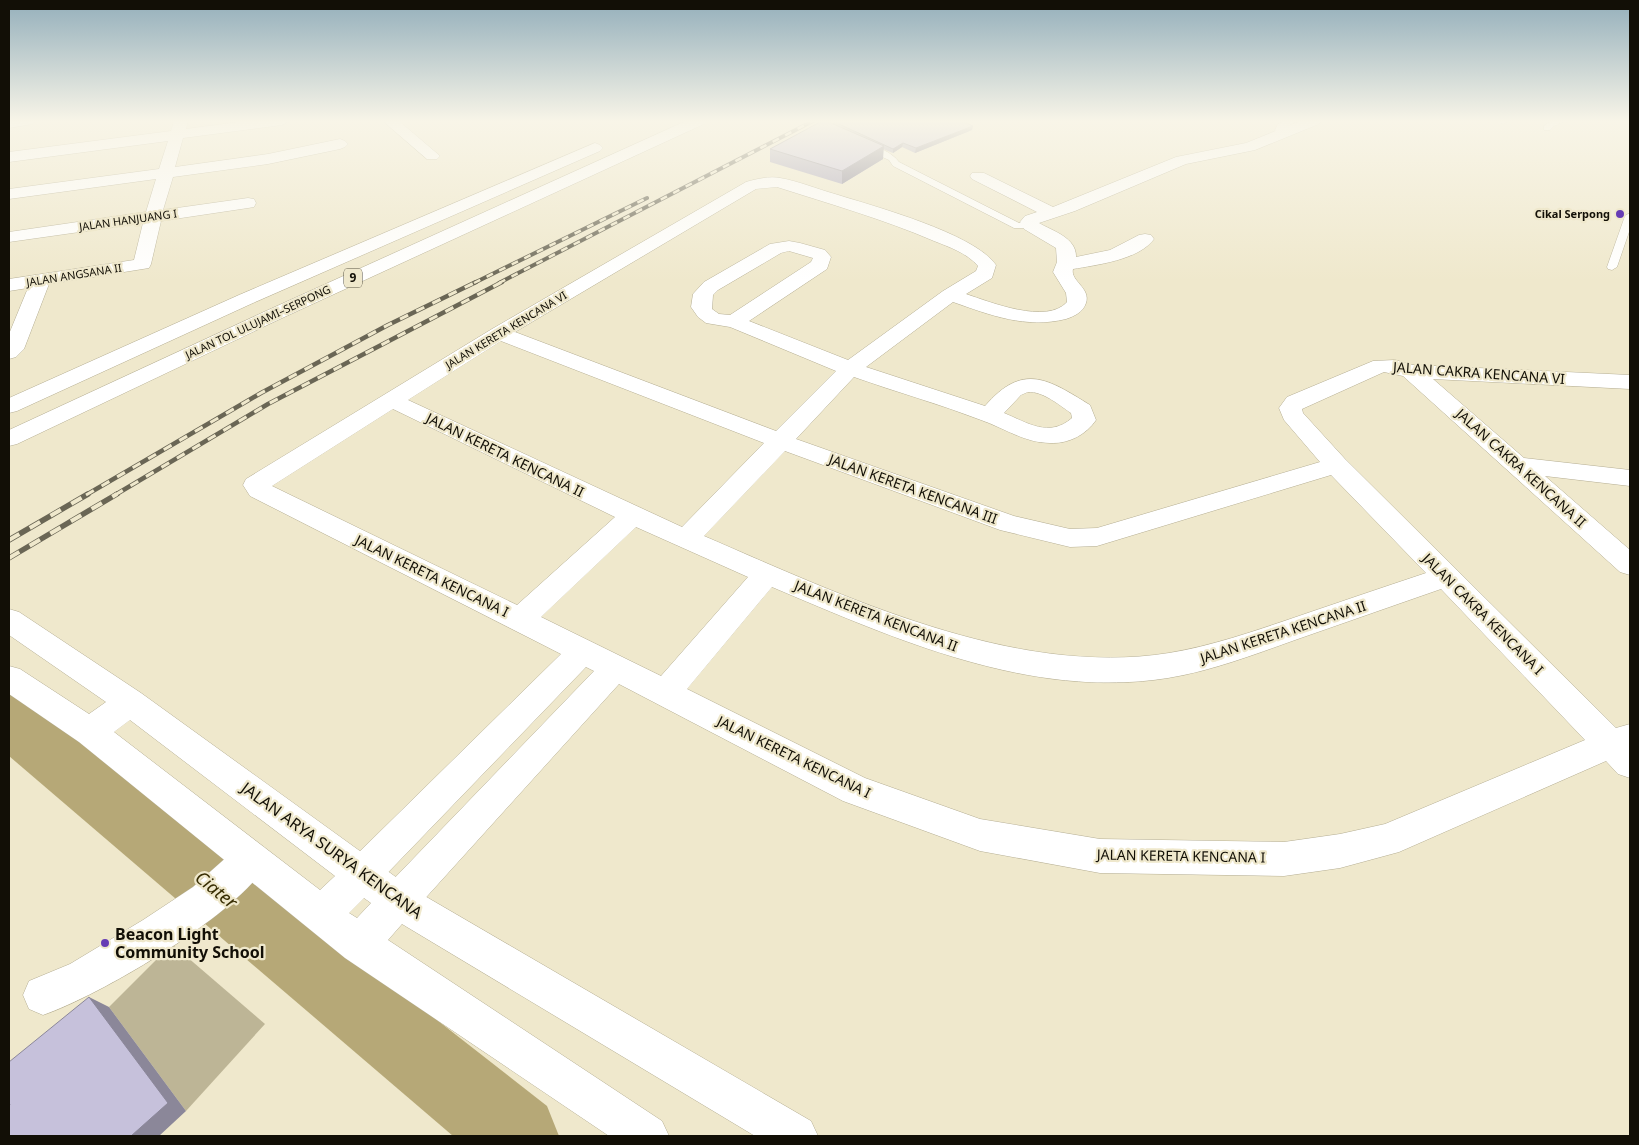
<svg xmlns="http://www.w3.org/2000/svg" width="1639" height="1145" font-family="'Noto Sans',sans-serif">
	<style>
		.green { fill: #bdb596 }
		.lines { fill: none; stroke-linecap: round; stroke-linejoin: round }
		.river { fill: #b6a877; fill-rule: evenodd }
		.service-casing { stroke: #b5ae93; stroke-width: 1 }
		.minor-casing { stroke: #b5ae93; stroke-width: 1 }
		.tertiary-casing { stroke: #b5ae93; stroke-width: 1 }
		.motorway-casing { stroke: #b5ae93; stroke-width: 1 }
		.service { fill: #fff; fill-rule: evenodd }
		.minor { fill: #fff; fill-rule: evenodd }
		.tertiary { fill: #fff; fill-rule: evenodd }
		.motorway { fill: #fff; fill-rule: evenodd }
		.rail-far2-casing { stroke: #6a6655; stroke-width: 4 }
		.rail-far1-casing { stroke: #6a6655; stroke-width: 4.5 }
		.rail-casing { stroke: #6a6655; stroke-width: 5.5 }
		.rail-far2 { stroke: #efe8cc; stroke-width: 2.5; stroke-dasharray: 7; stroke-linecap: butt }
		.rail-far1 { stroke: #efe8cc; stroke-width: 3; stroke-dasharray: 9; stroke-linecap: butt }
		.rail { stroke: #efe8cc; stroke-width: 4; stroke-dasharray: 12; stroke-linecap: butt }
		.wall { fill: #aaa6bc }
		.shaded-wall { fill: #8b8799 }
		.building { fill: #c6c1db; stroke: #8b8799 }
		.poi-dot { fill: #663cb4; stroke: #efe8cc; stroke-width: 2 }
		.labels { text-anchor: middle; stroke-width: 4.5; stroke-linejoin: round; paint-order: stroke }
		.far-poi-label { font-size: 11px; font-weight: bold; fill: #120f06; stroke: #efe8cc; text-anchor: end }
		.far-street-label { font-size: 11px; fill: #120f06; stroke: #efe8cc }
		.shield { fill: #efe8cc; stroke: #545041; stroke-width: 1 }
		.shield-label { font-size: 12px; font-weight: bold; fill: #120f06 }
		.street-label { font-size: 14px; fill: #120f06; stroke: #efe8cc }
		.near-street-label { font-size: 16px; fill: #120f06; stroke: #efe8cc }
		.near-poi-label { font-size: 16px; font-weight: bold; fill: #120f06; stroke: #efe8cc; text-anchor: start }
		.near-water-label { font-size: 18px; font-style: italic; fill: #382e04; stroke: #efe8cc }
	</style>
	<rect width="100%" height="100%" fill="#efe8cc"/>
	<path class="green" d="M172,944L265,1024L186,1111L109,1007Z"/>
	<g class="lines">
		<path class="river" d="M9,694L30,702L547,1106L559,1136H453L9,756Z"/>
		<g class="service-casing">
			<path id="service" d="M1285,121H1297L1284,128L1285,137H1279L1275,130L1278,124Z
				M1508,121L1503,124L1499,122V121Z
				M1551,121H1565L1554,126L1550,130H1544V126Z
				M862,144C873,143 893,153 899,162L1019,223L1030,222L1035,225L1030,228H1014L893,166L889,160L862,148Z
				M1630,213V229L1617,267L1612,270L1608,269L1607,267L1625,216Z"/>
		</g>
		<g class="minor-casing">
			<path id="minor" d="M9,121H34L32,124L9,128Z
				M174,121H188L186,129L246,121H289L282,125L183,138L175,167L268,154L340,139L345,141L348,144L345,147L340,149L268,164L173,177L163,210L248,198L254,199L256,203L254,207L248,208L161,221L151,264L149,268L49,284L24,349L16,357L9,359V334L28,288L9,291V279L134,260L143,223L9,242V232L146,212L156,179L9,199V189L159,169L168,141L9,162V152L171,131Z
				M383,121H399L440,156L437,159H427Z
				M1300,121H1321L1319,124L1255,150L1186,164L1075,211L1039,223C1053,231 1077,238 1076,257L1110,250L1139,235L1145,234L1151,235L1154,239C1139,260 1096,265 1073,269C1070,281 1091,288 1086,303C1083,312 1075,316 1066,319C1026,329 990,315 953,302L866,367L985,406C1023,362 1048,379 1090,405L1096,420C1086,435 1068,444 1050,443C1025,443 1004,428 981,420C940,404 896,392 854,377L796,439L1014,516L1070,529L1097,528L1320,462L1284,420L1279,408L1287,397L1373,361L1395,360L1413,365L1630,375V389L1433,379L1524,458L1630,470V486L1545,476L1630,550V575L1620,572L1403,376L1384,372L1302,409L1303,413L1345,459L1616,728L1630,724V778L1618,774L1606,761L1399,852L1340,868L1284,876L1100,873L980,851L843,801L619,684L411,914L398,919L385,914L380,901L385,888L594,671L586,667L375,886L362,891L349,886L344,874L349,862L561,654L250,496L243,485L246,479L492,329L746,182C756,179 770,176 780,178C798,181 817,189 835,194C873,206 974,233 996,265L992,278L966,294C990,302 1047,325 1067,302L1066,293L1053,272L1057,262L1056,248L1024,229L1020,222L1025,216L1037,212L972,179L970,176L972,173H984L1053,207L1176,157L1246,143ZM777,187C830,204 883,219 934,241C949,247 967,253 978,266L976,271L943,291L848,360L749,321L827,269L831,257L825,250L800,243L789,241L770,244L704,282L693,294L691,307L698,317L706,323L730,327L836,371L776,431L515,332L756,189ZM789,251L813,258L811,262L730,315L719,314L712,309L713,295L718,290L781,253ZM501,341L764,443L682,527L408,400ZM1028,392C1043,391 1059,405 1071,413L1072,418C1049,438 1028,423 1004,413L1021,395ZM393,409L615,517L517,605L272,486ZM785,451L1000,530L1070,547L1097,546L1331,475L1426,573C1381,588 1337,603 1293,618C1252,632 1211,646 1169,653C1015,678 843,596 704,536ZM636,527L748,577L661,676L541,617ZM772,587C895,639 1031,700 1168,678C1211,671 1253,655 1295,640C1344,623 1392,606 1441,589L1585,740L1385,824L1340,834L1284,842L1100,839L980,819L865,778L687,689Z
				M251,842L264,847L269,859C246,911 97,997 43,1015L29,1009L23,995L29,981L70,964L143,920L193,887L238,847Z"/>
		</g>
		<g class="tertiary-casing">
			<path id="tertiary" d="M9,609L19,612L141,693L411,888L811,1121L818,1136H755L402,924L388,940L662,1121L669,1136H609L345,958L79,742L9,694V666L20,669L89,714L106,702L9,635ZM130,720L335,876L320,890L114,732ZM364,898L371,903L357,918L349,913Z"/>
		</g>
		<g class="motorway-casing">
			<path id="motorway" d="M686,121H706L704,124L280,319L17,444L9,446V430L266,311Z
				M595,143L600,145L603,148L600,151L253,303L17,411L9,413V398L239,295Z"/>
		</g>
		<use href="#service" class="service"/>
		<use href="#minor" class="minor"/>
		<use href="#tertiary" class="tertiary"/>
		<use href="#motorway" class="motorway"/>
		<g class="rail-far2-casing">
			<path id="rail-far2" d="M474,283L647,198
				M499,283L813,121"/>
		</g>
		<g class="rail-far1-casing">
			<path id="rail-far1" d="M86,495L261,393L388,325L476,282
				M115,495L268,404L502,282"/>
		</g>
		<g class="rail-casing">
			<path id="rail" d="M9,540L88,494
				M9,558L117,494"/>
		</g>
		<use href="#rail-far2" class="rail-far2"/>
		<use href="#rail-far1" class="rail-far1"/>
		<use href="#rail" class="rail"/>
	</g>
	<path class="wall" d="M833,124L973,126L972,130L915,153L902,147L893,153L883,149V159L842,184L770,162V149Z"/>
	<path class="shaded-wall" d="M973,126L972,130L915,153L916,148Z
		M903,143L902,147L893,153V149Z
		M884,146L883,159L842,184V171Z
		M89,997L109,1007L186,1111L159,1136H131Z"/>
	<path class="building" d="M822,121H831V123L884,146L842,171L770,149Z
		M839,121H961L973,126L916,148L903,143L893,149L839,124H833Z
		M89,997L168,1103L131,1136H9V1106L10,1105L9,1102V1062Z"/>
	<linearGradient id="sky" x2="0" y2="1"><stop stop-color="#94afbb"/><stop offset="0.43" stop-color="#f8f5e8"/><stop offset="1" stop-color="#f8f5e8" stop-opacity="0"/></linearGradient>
	<rect width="1639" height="282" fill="url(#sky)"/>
	<g class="poi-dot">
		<circle cx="1620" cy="214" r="5"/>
		<circle cx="105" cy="943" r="5"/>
	</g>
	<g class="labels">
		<g class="far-poi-label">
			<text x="1610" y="218">Cikal Serpong</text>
		</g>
		<g class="far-street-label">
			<text transform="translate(128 220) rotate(-8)" y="4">JALAN HANJUANG I</text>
			<text transform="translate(74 275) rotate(-9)" y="4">JALAN ANGSANA II</text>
			<text transform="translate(258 322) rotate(-25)" y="4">JALAN TOL ULUJAMI–SERPONG</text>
			<text transform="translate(506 330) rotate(-31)" y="4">JALAN KERETA KENCANA VI</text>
		</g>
		<rect class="shield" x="344" y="268.5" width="18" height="19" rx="4"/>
		<g class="shield-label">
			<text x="353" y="282">9</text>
		</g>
		<g class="street-label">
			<text transform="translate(1479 373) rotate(4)" y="5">JALAN CAKRA KENCANA VI</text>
			<text transform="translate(505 455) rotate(26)" y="5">JALAN KERETA KENCANA II</text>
			<text transform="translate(1521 468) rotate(42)" y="5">JALAN CAKRA KENCANA II</text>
			<text transform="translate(913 489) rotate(20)" y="5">JALAN KERETA KENCANA III</text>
			<text transform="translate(432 576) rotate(26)" y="5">JALAN KERETA KENCANA I</text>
			<text transform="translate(1483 614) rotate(45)" y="5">JALAN CAKRA KENCANA I</text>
			<text transform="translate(876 616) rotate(21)" y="5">JALAN KERETA KENCANA II</text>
			<text transform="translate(1283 632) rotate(-18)" y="5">JALAN KERETA KENCANA II</text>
			<text transform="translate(794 757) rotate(26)" y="5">JALAN KERETA KENCANA I</text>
			<text transform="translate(1181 856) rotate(1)" y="5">JALAN KERETA KENCANA I</text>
		</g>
		<g class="near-street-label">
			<text transform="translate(332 850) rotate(36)" y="6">JALAN ARYA SURYA KENCANA</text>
		</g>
		<g class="near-poi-label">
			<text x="115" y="940">Beacon Light<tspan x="115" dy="18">Community School</tspan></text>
		</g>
		<g class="near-water-label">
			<text transform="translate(216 890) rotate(39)" y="6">Ciater</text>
		</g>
	</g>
	<rect width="1639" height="1145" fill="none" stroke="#120f06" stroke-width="20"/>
</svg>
